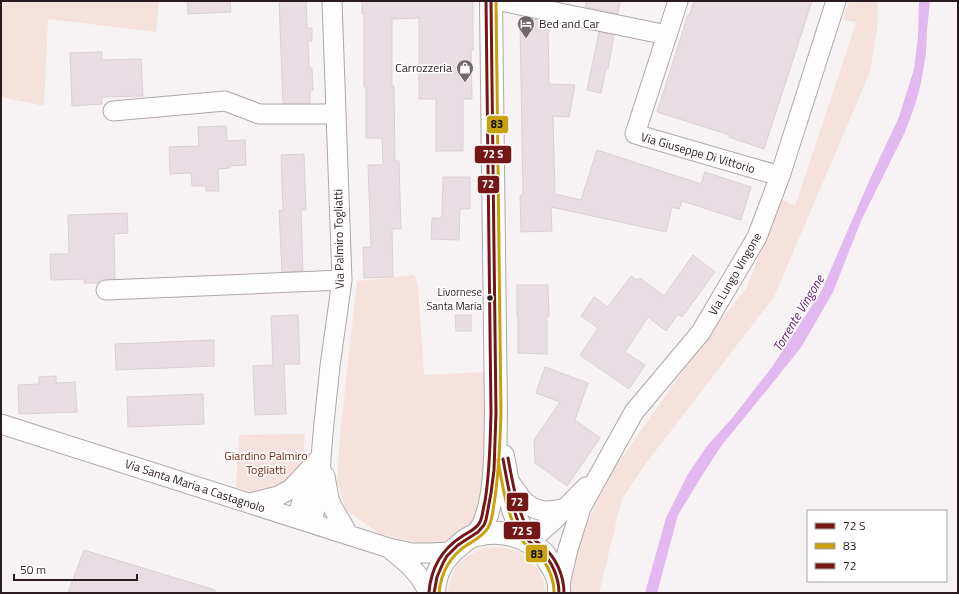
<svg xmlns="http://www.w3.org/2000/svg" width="959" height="594" font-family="'Titillium Web',sans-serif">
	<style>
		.green { fill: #f6e2dd }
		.water { fill: #e3b7ef }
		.building { fill: #e9dde4; stroke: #dad1d6 }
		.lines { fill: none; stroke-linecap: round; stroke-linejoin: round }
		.street-casing { stroke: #afa7a9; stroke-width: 21 }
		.primary-casing { stroke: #afa7a9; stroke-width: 24 }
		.street { stroke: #fefdfd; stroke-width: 19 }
		.primary { stroke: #fefdfd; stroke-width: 22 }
		.bus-1-casing { stroke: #fff; stroke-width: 6 }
		.bus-2-casing { stroke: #fff; stroke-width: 6 }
		.bus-3-casing { stroke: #fff; stroke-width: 6 }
		.bus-1 { stroke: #751617; stroke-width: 3 }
		.bus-2 { stroke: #c8a10c; stroke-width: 3 }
		.bus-3 { stroke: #751617; stroke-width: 3 }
		.bus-dot { fill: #2a1b20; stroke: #fff; stroke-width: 1.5 }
		.labels { text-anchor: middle; stroke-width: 3; stroke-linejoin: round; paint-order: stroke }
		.bus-label { font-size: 11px; fill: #2a1b20; stroke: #fff; text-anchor: end }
		.poi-label { font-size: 12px; fill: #2a1b20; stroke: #fff; text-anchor: start }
		.street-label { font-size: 12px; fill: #2a1b20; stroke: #fff }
		.park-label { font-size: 12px; fill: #751d00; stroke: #fff }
		.water-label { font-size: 13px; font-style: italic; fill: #651978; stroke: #fff }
		.line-badge { stroke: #fff; stroke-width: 1.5 }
		.badge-label { font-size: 11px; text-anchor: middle; font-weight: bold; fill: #fff }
		.pale-badge-label { font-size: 11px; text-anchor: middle; font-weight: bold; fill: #111 }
	</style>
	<rect width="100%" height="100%" fill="#f7f3f4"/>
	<path class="green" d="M1,1H159L156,32L48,19L44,106L1,97Z
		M849,1H878L877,30L870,72L774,297L644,466L622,499L599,593H568L582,534L611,473L699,348L747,287L781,199L795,206L856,22L843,20Z
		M414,275L418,284L424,375L485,372L486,483L473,525L442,543L428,545L380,534L346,510L337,482L340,434L357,281Z
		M305,434L302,467L293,479L275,490L257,493L236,488L239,435Z
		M500,547C506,548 511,549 516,551C531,556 546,577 546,593H447L450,579L457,565L469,555L484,548Z"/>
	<path class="water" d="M919,1H930L927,30L926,53L921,83L915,105L905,132L861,221L833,292L802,346L779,375L722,445L703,474L678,515L657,593H645L666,518L688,474L707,446L733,417L772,367L821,292L870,179L899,117L914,69L918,37Z"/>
	<path class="building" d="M187,1H230L231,12L188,14Z
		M279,1H306L307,28H312V41H308L309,68H312L313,90H310V103H283Z
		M362,1H473V50H471L472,99H463V151H436V99H419V18L392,19V86H394L395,161H399L401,229H392L393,277L364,278L363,247H371L368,165H383L382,138H366V86L364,87V14H362Z
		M586,1H620L618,14L585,7Z
		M694,1H812L764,149L729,137L730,135L657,112L688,15L689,16Z
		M523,17L548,22L549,84L575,85L569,117L553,116L555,194L581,200L597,150L701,184L705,172L751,187L741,220L682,201L679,209L672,207L666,232L551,207L552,231L521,232L520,195H523L520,22H523Z
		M599,32L614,35L608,69H606L601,93L587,90Z
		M102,52V60L141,59L143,96L102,97V104L72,106L70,53Z
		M226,126L227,141L245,140L246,165L230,166V168L218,169L219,191H206V186H192L191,173L170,174L169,147L199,146L198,127Z
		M304,154L306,210H301L303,271L282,272L279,210H283L281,155Z
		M443,177H470V209H460L459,240L431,239L432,218H442Z
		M127,213L128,233L114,234L115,279H105L100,281L98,283H84V279L51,280L50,254H69L68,215Z
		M693,255L715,272L682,317L678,314L666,331L648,317L625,352L645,365L629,389L580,355L598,328L581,316L594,297L608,307L631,276L637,280L640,278L664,296Z
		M517,285H548L549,316H547V354L518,353V317H517Z
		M298,315L300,364H284L286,414L255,415L253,366L273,365L271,316Z
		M455,315H471V331H456Z
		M214,340V366L116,370L115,344Z
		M545,367L588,383L575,420L600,438L567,486L535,463L534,440L560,402L536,393Z
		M56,376V383L75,382L77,412L19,414L18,385L39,384V377Z
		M203,394L204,424L128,427L127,397Z
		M84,550L215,590V593H68Z"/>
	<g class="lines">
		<g class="street-casing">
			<path id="street" d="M501,1L667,35
				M678,1L635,134L780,176
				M113,111L225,101L259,114H336
				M106,290L342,280
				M1,424L389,548L412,553H430L451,552
				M325,476L329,499L333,508L348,534
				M507,478C518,493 525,510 546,511C552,511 558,509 565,509
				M250,503L278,496L291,489L321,457
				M297,518L307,484L314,471
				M312,522L320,487L321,457L324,423L330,366L342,280L332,1
				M526,540L538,534L554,520L586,487
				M391,550C409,564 419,573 429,593
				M559,588L568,549L581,508L599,475L634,412L701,332L757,237L780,176L836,1"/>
		</g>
		<g class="primary-casing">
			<path id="primary" d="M503,456L513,510L526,540
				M476,535C479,531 483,527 484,523C497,492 495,446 496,413L491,1
				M434,593C435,571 444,557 461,544C465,540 471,536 477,535C500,529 524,535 542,552C545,554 547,558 549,562C555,570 560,582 559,593"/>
		</g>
		<use href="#street" class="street"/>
		<use href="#primary" class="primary"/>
		<g class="bus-1-casing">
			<path id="bus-1" d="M503,459C508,486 512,513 525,536C529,543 535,546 541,551C552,561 559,578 559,593
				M434,593L437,577L443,563L447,556L458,545L478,532L484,525L486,520L491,493L494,470L496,413L491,1"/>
		</g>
		<g class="bus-2-casing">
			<path id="bus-2" d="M498,460C502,484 506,509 517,532C524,545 527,545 537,554C548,563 554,579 554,593
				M439,593C441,573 450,556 467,545C475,540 483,536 488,528C492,521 493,512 494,504C499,474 500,444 501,413L496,1"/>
		</g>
		<g class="bus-3-casing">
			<path id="bus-3" d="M508,458C513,484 517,511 530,534C533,540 539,543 543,547C556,557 564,576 564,593
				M429,592C431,569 441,550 461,537C468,532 476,530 480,522C483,515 483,508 485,501C490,472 490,443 491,413L486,1"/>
		</g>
		<use href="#bus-1" class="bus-1"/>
		<use href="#bus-2" class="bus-2"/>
		<use href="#bus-3" class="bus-3"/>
	</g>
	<defs>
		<g id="hotel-pin" transform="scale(0.9)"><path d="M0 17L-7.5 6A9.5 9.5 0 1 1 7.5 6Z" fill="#72676a" stroke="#fff"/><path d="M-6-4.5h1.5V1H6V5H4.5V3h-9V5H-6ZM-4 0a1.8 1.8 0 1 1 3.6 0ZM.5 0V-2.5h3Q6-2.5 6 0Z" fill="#fff"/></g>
		<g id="shop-pin" transform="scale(0.9)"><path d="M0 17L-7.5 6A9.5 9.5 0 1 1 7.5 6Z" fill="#72676a" stroke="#fff"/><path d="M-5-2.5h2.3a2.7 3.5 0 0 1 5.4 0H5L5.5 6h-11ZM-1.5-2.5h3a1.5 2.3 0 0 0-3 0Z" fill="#fff"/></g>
	</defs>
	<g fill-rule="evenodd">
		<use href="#hotel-pin" x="526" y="24"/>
		<use href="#shop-pin" x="465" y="68"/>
	</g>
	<circle class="bus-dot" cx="490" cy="298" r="3.5"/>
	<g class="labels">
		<g class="bus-label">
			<text x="482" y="296">Livornese<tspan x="482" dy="14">Santa Maria</tspan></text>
		</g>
		<g class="poi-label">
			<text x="539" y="28">Bed and Car</text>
			<text x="452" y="72" text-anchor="end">Carrozzeria</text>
		</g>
		<g class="street-label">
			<text transform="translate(698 153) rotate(16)" y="4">Via Giuseppe Di Vittorio</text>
			<text transform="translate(339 239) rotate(-91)" y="4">Via Palmiro Togliatti</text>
			<text transform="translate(735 274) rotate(-60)" y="4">Via Lungo Vingone</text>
			<text transform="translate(195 486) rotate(18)" y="4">Via Santa Maria a Castagnolo</text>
		</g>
		<g class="park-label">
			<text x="266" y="460">Giardino Palmiro<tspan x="266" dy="14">Togliatti</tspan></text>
		</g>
		<g class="water-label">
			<text transform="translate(798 313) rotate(-59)" y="5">Torrente Vingone</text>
		</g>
	</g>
	<g class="line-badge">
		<rect x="486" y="115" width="23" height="19" rx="4" fill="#c8a10c"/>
		<rect x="474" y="145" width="38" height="19" rx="4" fill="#751617"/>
		<rect x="477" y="175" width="23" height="19" rx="4" fill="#751617"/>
		<rect x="506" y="492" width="23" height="20" rx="4" fill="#751617"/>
		<rect x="503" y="521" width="38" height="19" rx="4" fill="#751617"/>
		<rect x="525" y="544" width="23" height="19" rx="4" fill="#c8a10c"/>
	</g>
	<g class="badge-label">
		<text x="493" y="158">72 S</text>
		<text x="488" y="188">72</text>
		<text x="517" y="506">72</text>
		<text x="522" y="535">72 S</text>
	</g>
	<g class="pale-badge-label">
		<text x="497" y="128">83</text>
		<text x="537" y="558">83</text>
	</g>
	<rect width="959" height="594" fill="none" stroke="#2a1b20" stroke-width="4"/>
	<rect x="807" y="510" width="140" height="72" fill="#ffffff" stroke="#aaa4a6"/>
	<rect x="815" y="523" width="20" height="6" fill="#751617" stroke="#aaa4a6"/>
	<text x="843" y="530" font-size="12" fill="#2a1b20">72 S</text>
	<rect x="815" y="543" width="20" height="6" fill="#c8a10c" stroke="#aaa4a6"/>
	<text x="843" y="550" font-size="12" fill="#2a1b20">83</text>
	<rect x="815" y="563" width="20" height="6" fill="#751617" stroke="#aaa4a6"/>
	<text x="843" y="570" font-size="12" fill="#2a1b20">72</text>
	<path d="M14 574v6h123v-6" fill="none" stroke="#2a1b20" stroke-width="2"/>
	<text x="20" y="574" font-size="12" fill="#2a1b20" stroke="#ffffff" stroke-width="3" paint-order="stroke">50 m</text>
</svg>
